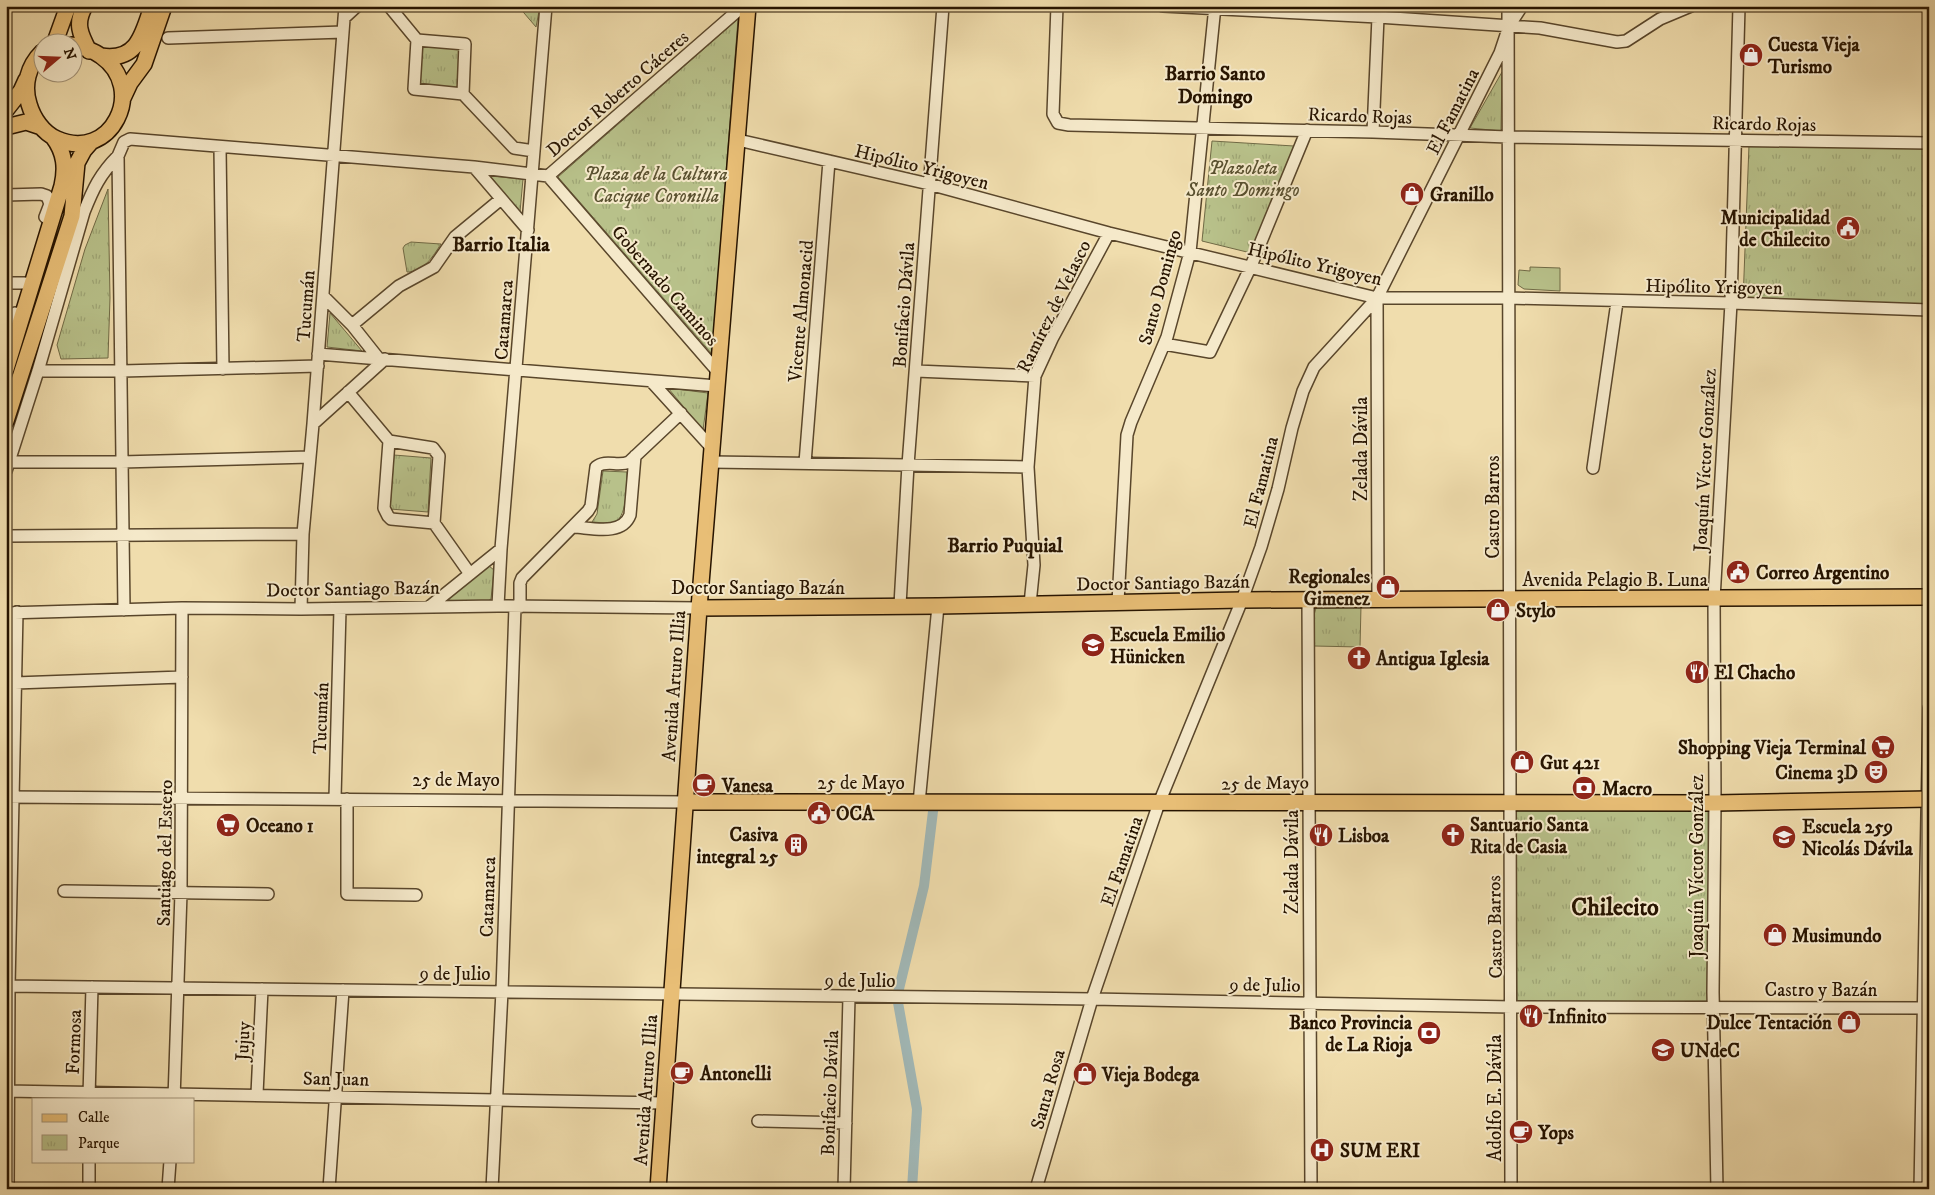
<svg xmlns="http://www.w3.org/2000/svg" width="1935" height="1195" font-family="'IM FELL DW Pica',serif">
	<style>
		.grass { fill: #b8c18a; stroke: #706a45 }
		.park { fill: url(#park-tufts); stroke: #706a45 }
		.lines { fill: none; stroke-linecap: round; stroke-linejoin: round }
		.canal { stroke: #a1b8b7; stroke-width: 10 }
		.minor-casing { stroke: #59462b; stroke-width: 14 }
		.major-casing { stroke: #271400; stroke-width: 18 }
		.minor { stroke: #f5e9ca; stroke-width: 11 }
		.major { stroke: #e8be76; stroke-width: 15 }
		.labels { text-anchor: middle; stroke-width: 4; stroke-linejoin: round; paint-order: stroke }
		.poi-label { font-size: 19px; font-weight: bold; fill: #271400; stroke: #f5e9ca; text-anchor: start }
		.street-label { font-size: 19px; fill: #271400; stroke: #f5e9ca }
		.park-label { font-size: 19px; font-style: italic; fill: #5a5130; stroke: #f5e9ca }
		.neighbourhood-label { font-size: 20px; font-weight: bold; fill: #271400; stroke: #f5e9ca }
		.district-label { font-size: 24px; font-weight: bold; fill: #271400; stroke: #f5e9ca }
	</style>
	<defs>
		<pattern id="park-tufts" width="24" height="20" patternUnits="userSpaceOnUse" patternTransform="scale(1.25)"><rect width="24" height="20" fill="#b8c18a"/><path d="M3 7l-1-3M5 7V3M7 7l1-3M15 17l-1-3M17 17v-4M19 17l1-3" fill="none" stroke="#9ea575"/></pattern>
	</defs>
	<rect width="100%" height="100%" fill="#f0ddad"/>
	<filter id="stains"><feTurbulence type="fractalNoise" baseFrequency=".004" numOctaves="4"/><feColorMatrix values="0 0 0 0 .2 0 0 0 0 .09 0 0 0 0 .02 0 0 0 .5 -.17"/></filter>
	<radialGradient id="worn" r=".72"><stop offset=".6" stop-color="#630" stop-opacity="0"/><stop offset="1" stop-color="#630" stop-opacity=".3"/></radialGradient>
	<path class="grass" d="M1530,267L1560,268V291L1524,289L1518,285L1519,270L1530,271Z"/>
	<path class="park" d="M518,6H540L536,27Z
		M738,19L712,354L558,177Z
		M421,46L461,49L459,88L418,85Z
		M1502,72L1501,131L1470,128Z
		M1212,141L1294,146L1251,253L1202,241Z
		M1749,145L1929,146V305L1743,301Z
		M490,176L523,179L520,212Z
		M108,189L110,298L108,358L61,359L57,345L85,249Z
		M411,242L441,244C433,256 424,272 407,272L403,248L405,245Z
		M330,313L362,351L327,347Z
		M668,388L708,393L703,430Z
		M394,455L431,458L428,512L390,509Z
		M603,471L627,472C626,486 628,520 612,523C606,524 598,522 592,522L597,514Z
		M489,566L494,570L491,599L485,603L446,600Z
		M1323,606H1361L1360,647L1314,646V615L1316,608Z
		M1708,807L1710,1001L1517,1003L1515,809Z"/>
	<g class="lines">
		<path class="canal" d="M912,1189L917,1109L897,997L924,886L934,803"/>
		<g class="minor-casing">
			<path id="minor" d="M389,6L417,40L414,89L463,94L514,148L534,151
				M1057,6L1053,114L1058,123L1069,125L1373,132L1508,137L1929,143
				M1163,6L1378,17L1540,28L1617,42L1626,41L1660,19L1691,6
				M1508,6L1511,1189
				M344,18L357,6
				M168,38L343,32
				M417,40L465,44L463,94
				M1373,132L1378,17
				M738,140L929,184L1109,233L1377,298H1508L1731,303L1929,310
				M220,148L223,369
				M474,167L528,230
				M548,176L718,372
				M6,195L41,194L47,196L50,204L45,217
				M6,283H25
				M323,296L352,325L379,359
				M1377,298L1378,600
				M352,325L399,286L434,267L455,237L501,199
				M6,342L15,313
				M1164,344L1210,352L1251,266L1307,130
				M318,354L717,386
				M38,371H122L318,366
				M916,371L1035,376
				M651,381L711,447
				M348,392L389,441L433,448L439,456L434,523L470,574
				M313,424L385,359
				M389,441L384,508L388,516L391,519L434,523
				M9,462H121L310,457
				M710,462L1028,467
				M805,463L829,161
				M1593,468L1617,302
				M6,471L38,371L84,212C93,189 100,174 118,156
				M574,527C592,528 622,536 630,515L635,456
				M6,536L303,534
				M1308,601L1311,1189
				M1118,602L1127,435L1131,422L1167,337L1190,252L1215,6
				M1030,604L1034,565L1028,467L1035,376L1052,339L1109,233
				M900,605L908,465L943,6
				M498,606L501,549L546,6
				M429,607L501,549
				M520,607V583L522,578L588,511L591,506L596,467C606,459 618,467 629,462L681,413
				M301,609L303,534L313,424L345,6
				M124,610L118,156L124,142L130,139L474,167L548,176L743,6
				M6,613L182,608L301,609L498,606L699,608
				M15,683L182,677
				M6,797L685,802
				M335,798L340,609
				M347,799V894L416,895
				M919,803L938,606
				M64,891L268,894
				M6,986L1092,999L1512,1007L1929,1008
				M6,1091L664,1103
				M257,1094L262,989
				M89,1097L92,987
				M174,1099L181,893L182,608
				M758,1121L846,1123
				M89,1161V1189
				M8,1189L9,986L17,612
				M168,1189L170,1161
				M329,1189L343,990
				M492,1189L502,991L515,607
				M844,1189L849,997
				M1036,1189L1092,999L1159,803L1242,600L1261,547L1278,489L1292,428L1303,391L1314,367L1377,298L1500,53L1509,26L1522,6
				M1717,1189L1713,992L1715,803L1714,599L1731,303L1739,6
				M1920,1189L1929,708"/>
		</g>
		<g class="major-casing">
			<path id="major" d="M85,6C75,23 80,34 89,51
				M55,42L68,6
				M42,52C28,66 23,85 29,104C33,118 43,133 57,139C111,163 148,89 101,56C93,50 82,47 72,45
				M101,56C137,62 143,34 152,6
				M123,98L130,83L144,64L164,6
				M6,110L21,91L26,80
				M6,127L26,122L41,127
				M6,369L62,186C66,168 65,153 53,137
				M6,421L72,216L77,163L84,150L91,142
				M699,608L938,606L1242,600L1929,597
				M685,802L1715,803L1929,799
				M658,1189L699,608L748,6"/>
		</g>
		<use href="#minor" class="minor"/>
		<use href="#major" class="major"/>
	</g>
	<defs>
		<g id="shop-disc" transform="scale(1.25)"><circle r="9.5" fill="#8f2418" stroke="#f5e9ca"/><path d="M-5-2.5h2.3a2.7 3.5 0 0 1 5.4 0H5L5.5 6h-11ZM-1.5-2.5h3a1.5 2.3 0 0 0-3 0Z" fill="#fff"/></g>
		<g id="civic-disc" transform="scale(1.25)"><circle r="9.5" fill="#8f2418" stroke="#f5e9ca"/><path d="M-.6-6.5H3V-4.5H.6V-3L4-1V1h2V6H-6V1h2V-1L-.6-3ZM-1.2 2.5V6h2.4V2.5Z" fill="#fff"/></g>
		<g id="school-disc" transform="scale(1.25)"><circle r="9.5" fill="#8f2418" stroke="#f5e9ca"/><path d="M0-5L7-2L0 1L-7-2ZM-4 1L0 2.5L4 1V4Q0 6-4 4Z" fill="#fff"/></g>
		<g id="church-disc" transform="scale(1.25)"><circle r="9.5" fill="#8f2418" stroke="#f5e9ca"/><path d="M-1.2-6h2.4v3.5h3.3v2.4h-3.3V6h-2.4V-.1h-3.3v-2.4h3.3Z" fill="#fff"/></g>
		<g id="restaurant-disc" transform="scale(1.25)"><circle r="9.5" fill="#8f2418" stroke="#f5e9ca"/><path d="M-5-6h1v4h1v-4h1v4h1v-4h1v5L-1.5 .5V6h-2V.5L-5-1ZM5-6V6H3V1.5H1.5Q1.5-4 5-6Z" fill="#fff"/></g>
		<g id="supermarket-disc" transform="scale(1.25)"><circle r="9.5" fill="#8f2418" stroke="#f5e9ca"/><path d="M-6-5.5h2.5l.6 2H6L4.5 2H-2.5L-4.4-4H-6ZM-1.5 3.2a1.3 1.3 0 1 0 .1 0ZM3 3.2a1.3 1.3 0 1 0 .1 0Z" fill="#fff"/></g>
		<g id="theatre-disc" transform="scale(1.25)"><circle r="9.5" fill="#8f2418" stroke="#f5e9ca"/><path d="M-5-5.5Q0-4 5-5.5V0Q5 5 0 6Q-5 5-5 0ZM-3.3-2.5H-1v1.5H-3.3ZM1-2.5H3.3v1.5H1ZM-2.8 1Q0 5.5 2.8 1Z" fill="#fff"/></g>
		<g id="cafe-disc" transform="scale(1.25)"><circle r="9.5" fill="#8f2418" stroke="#f5e9ca"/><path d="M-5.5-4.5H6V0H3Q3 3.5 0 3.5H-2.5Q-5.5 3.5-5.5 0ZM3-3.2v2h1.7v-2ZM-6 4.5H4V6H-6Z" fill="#fff"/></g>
		<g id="bank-disc" transform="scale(1.25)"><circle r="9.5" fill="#8f2418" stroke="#f5e9ca"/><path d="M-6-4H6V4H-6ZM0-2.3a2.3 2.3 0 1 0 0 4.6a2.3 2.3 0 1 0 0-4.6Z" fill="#fff"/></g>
		<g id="building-disc" transform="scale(1.25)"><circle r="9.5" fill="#8f2418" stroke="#f5e9ca"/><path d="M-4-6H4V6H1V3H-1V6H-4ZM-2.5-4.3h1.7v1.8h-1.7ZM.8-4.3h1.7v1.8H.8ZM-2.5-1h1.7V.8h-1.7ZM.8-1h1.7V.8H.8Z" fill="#fff"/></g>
		<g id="university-disc" transform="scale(1.25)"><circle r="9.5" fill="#8f2418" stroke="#f5e9ca"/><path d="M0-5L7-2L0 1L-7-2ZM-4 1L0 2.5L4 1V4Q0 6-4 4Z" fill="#fff"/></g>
		<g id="hospital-disc" transform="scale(1.25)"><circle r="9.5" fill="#8f2418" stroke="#f5e9ca"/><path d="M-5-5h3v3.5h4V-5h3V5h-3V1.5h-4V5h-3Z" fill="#fff"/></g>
	</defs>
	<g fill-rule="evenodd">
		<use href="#shop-disc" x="1751" y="55"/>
		<use href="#shop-disc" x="1412" y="194"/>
		<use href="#civic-disc" x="1848" y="228"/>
		<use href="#civic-disc" x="1738" y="572"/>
		<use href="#shop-disc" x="1388" y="587"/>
		<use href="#shop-disc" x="1498" y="610"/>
		<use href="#school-disc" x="1093" y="645"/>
		<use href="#church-disc" x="1359" y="658"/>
		<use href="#restaurant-disc" x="1697" y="672"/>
		<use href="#supermarket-disc" x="1883" y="747"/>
		<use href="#shop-disc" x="1522" y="762"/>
		<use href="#theatre-disc" x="1876" y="772"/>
		<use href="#cafe-disc" x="704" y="785"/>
		<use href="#bank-disc" x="1584" y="788"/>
		<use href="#civic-disc" x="819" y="813"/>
		<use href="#supermarket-disc" x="228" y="825"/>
		<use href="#restaurant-disc" x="1321" y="835"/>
		<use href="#church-disc" x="1453" y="835"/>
		<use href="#school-disc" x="1784" y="837"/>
		<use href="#building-disc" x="796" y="845"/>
		<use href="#shop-disc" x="1775" y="935"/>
		<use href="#restaurant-disc" x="1531" y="1016"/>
		<use href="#shop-disc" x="1849" y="1022"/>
		<use href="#bank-disc" x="1429" y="1033"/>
		<use href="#university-disc" x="1663" y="1050"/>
		<use href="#cafe-disc" x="682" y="1073"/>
		<use href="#shop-disc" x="1085" y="1074"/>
		<use href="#cafe-disc" x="1521" y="1132"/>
		<use href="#hospital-disc" x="1322" y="1150"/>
	</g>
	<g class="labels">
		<g class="poi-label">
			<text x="1768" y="51">Cuesta Vieja<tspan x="1768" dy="22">Turismo</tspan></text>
			<text x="1430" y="201">Granillo</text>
			<text x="1830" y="224" text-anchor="end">Municipalidad<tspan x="1830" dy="22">de Chilecito</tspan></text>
			<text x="1756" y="579">Correo Argentino</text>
			<text x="1370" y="583" text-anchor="end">Regionales<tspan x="1370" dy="22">Gimenez</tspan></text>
			<text x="1516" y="617">Stylo</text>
			<text x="1110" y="641">Escuela Emilio<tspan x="1110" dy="22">Hünicken</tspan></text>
			<text x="1376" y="665">Antigua Iglesia</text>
			<text x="1714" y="679">El Chacho</text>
			<text x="1866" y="754" text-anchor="end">Shopping Vieja Terminal</text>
			<text x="1540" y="769">Gut 421</text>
			<text x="1858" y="779" text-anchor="end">Cinema 3D</text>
			<text x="722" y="792">Vanesa</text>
			<text x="1602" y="795">Macro</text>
			<text x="836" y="820">OCA</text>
			<text x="1470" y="831">Santuario Santa<tspan x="1470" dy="22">Rita de Casia</tspan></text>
			<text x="246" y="832">Oceano 1</text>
			<text x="1802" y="833">Escuela 259<tspan x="1802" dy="22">Nicolás Dávila</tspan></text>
			<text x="778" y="841" text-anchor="end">Casiva<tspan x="778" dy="22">integral 25</tspan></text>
			<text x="1338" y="842">Lisboa</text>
			<text x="1792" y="942">Musimundo</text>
			<text x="1548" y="1023">Infinito</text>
			<text x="1412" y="1029" text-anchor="end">Banco Provincia<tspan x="1412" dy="22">de La Rioja</tspan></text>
			<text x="1832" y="1029" text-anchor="end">Dulce Tentación</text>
			<text x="1680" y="1057">UNdeC</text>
			<text x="700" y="1080">Antonelli</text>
			<text x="1102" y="1081">Vieja Bodega</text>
			<text x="1538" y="1139">Yops</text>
			<text x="1340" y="1157">SUM ERI</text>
		</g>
		<g class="street-label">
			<text transform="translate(617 93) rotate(-41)" y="7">Doctor Roberto Cáceres</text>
			<text transform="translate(1452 111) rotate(-63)" y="7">El Famatina</text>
			<text transform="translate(1360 115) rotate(2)" y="7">Ricardo Rojas</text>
			<text transform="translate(1764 123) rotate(1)" y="7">Ricardo Rojas</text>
			<text transform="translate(922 166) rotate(14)" y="7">Hipólito Yrigoyen</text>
			<text transform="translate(1315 263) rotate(13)" y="7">Hipólito Yrigoyen</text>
			<text transform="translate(666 285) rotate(49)" y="7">Gobernado Caminos</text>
			<text transform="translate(1714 286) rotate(1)" y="7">Hipólito Yrigoyen</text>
			<text transform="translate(1159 287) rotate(-75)" y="7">Santo Domingo</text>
			<text transform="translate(903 305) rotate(-86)" y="7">Bonifacio Dávila</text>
			<text transform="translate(305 306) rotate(-86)" y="7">Tucumán</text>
			<text transform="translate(1053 306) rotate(-64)" y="7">Ramírez de Velasco</text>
			<text transform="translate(800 311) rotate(-85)" y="7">Vicente Almonacid</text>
			<text transform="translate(503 320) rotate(-86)" y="7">Catamarca</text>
			<text transform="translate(1360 449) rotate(-90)" y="7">Zelada Dávila</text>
			<text transform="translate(1704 460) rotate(-87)" y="7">Joaquín Víctor González</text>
			<text transform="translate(1260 482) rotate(-76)" y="7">El Famatina</text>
			<text transform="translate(1492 507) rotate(-90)" y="7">Castro Barros</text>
			<text x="1615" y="586">Avenida Pelagio B. Luna</text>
			<text transform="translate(1163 582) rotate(-1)" y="7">Doctor Santiago Bazán</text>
			<text x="758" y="594">Doctor Santiago Bazán</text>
			<text transform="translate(353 588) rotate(-1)" y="7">Doctor Santiago Bazán</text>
			<text transform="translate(673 686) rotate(-86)" y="7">Avenida Arturo Illia</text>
			<text transform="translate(320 718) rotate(-88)" y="7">Tucumán</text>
			<text x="456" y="786">25 de Mayo</text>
			<text x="861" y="789">25 de Mayo</text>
			<text transform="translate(1265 782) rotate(-1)" y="7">25 de Mayo</text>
			<text transform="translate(164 853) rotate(-89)" y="7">Santiago del Estero</text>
			<text transform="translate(1121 861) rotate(-71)" y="7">El Famatina</text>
			<text transform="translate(1291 862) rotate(-90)" y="7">Zelada Dávila</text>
			<text transform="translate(1696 866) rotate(-90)" y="7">Joaquín Víctor González</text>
			<text transform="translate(487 897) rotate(-88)" y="7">Catamarca</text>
			<text transform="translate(1494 927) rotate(-91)" y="7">Castro Barros</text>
			<text x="455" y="980">9 de Julio</text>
			<text x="860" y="987">9 de Julio</text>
			<text transform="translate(1265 984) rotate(1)" y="7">9 de Julio</text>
			<text x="1821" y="996">Castro y Bazán</text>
			<text transform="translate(242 1041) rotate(-87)" y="7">Jujuy</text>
			<text transform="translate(73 1042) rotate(-88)" y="7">Formosa</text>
			<text transform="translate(336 1078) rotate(1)" y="7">San Juan</text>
			<text transform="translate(1047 1089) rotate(-74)" y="7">Santa Rosa</text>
			<text transform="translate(645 1090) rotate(-86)" y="7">Avenida Arturo Illia</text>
			<text transform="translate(829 1093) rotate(-88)" y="7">Bonifacio Dávila</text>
			<text transform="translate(1494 1098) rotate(-90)" y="7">Adolfo E. Dávila</text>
		</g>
		<g class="park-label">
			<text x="1243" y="174">Plazoleta<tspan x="1243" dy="22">Santo Domingo</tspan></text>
			<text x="656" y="180">Plaza de la Cultura<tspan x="656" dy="22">Cacique Coronilla</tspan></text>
		</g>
		<g class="neighbourhood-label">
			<text x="1215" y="80">Barrio Santo<tspan x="1215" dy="23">Domingo</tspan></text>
			<text x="501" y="251">Barrio Italia</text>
			<text x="1005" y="552">Barrio Puquial</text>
		</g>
		<g class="district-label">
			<text x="1615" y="915">Chilecito</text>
		</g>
	</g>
	<rect width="1935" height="1195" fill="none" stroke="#f0ddad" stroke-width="25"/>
	<rect x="8" y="8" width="1920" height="1180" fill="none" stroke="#271400" stroke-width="2.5"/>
	<rect x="12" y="12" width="1910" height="1170" fill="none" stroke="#271400"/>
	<rect x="32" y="1098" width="162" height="65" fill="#f5e9ca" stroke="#a39479"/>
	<rect x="42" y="1114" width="25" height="8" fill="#e8be76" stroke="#a39479"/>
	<text x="78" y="1122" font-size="15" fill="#271400">Calle</text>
	<rect x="42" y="1135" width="25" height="15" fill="url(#park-tufts)" stroke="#a39479"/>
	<text x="78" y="1148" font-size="15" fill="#271400">Parque</text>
	<g transform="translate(58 58) rotate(71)"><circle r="24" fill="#f5e9ca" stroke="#a39479"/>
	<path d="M0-4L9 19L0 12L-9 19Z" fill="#8f2418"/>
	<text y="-8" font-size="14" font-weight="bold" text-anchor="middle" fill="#271400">N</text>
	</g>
	<rect width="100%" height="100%" filter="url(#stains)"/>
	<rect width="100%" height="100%" fill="url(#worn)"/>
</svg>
